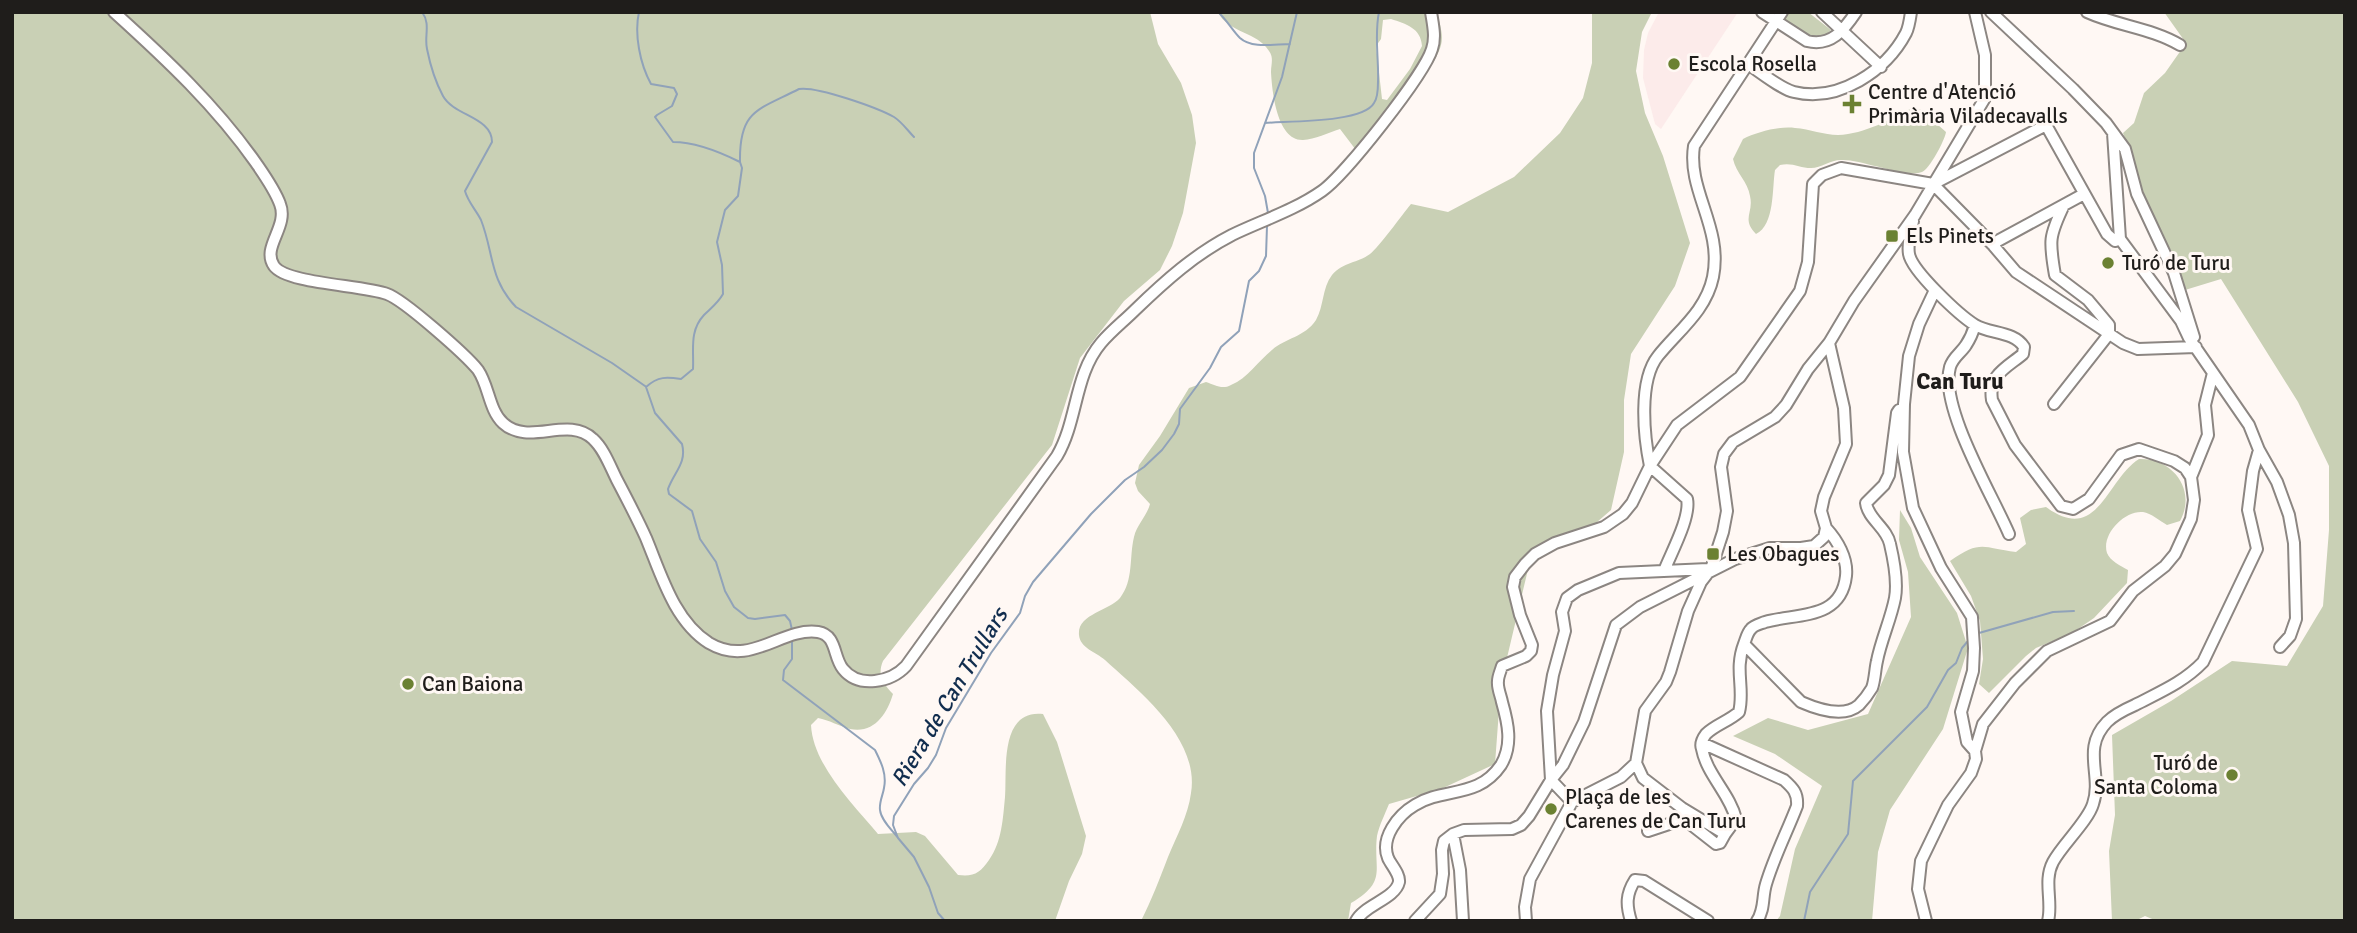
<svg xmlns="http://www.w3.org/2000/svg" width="2357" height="933" font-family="Signika,sans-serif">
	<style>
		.education { fill: #fcebea }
		.green { fill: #c9d0b5; fill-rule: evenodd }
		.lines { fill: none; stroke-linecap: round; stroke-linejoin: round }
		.stream { stroke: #90a2b9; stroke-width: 2 }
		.minor-casing { stroke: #8c8682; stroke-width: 14 }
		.minor { stroke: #fff; stroke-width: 10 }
		.poi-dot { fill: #6b8132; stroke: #fff8f4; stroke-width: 2.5 }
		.labels { text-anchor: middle; stroke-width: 6; stroke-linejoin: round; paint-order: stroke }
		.poi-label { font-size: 21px; fill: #1f1d1b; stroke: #fff8f4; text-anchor: start }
		.neighbourhood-label { font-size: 23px; font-weight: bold; fill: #1f1d1b; stroke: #fff8f4 }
		.water-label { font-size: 23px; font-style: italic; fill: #112d4e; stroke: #fff8f4 }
	</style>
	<rect width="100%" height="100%" fill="#fff8f4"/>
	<path class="education" d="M1659,12H1738L1661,129L1655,124L1643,78L1644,50L1648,33Z"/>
	<path class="green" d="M12,12H1150L1158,44L1181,83L1192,115L1196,143L1183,213L1172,246L1160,270L1124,301L1080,358L1052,445L883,661C877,675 883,683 893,694C887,714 874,734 850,729C839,726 829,720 818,718L811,725C813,765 853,804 878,834L916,832L925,836L958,875C974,877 980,873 989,860C1002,842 1003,818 1005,797C1007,771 999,709 1043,714L1057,742L1086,836L1082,854L1069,881L1055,921H12Z
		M1218,12H1437C1439,23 1444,34 1441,45C1434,72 1381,133 1362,158L1340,129C1328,133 1315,139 1303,140C1277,141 1272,91 1271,72C1271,64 1274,58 1269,51C1258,32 1228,33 1218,12ZM1391,19C1406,24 1421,28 1422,46L1410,69L1387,100L1382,99L1376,46L1381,39L1383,20Z
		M1592,12H1652L1642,32L1636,71L1645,113L1663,156L1690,243L1675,286L1631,354L1624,400V452L1611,510L1582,535L1530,561L1501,683L1495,764L1441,789L1389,804C1385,814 1379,826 1377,836C1373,870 1388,881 1351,903L1348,921H1141C1151,901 1160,878 1168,857C1177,835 1188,816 1191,793C1200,739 1139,691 1105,660C1096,652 1080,648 1079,635C1077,614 1109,611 1120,598C1134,580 1129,557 1134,537C1137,524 1147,516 1150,504L1138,491L1135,483L1139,465L1160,436L1189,388L1206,382C1215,385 1222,390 1231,385C1248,378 1258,361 1272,350C1285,338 1305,337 1316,320C1324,306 1322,288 1332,275C1343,262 1358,263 1370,254C1379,247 1402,215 1411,204L1448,212L1514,177L1560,133L1583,98L1592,63Z
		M1788,12H1808L1831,30C1816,46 1798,29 1783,21Z
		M2164,12H2345V921H2157L2145,916L2135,921H2112L2109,851L2115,815L2112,735L2171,701L2232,661L2287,666L2323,606L2329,530V466L2298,402L2221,279L2185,290L2177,260L2151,218L2131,153L2123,133L2134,123L2144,93L2165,73L2186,43Z
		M1914,107L1921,110L1946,132C1945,140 1929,170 1922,172C1906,178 1863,160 1843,160C1831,159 1822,168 1811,168C1800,168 1792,162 1780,165L1775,170C1772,188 1775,225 1756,234C1741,219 1754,213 1750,196C1748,182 1736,173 1733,159L1743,139C1757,132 1779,126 1795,128C1810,129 1824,135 1838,135C1865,134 1891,119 1914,107Z
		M2139,459C2173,458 2197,490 2180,521L2167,525C2160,521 2151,513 2143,512C2125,510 2101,534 2107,553C2110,561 2121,566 2128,570L2127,583L2094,618L2072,633L2036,648L2026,656L1989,693L1979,684L1983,659L1980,621L1971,596L1950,561C1981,539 1983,548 2016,552L2026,544L2020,518L2031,510L2046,507C2098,545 2106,480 2139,459Z
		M1900,510L1911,528L1920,557L1957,613L1968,648L1943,729L1890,810L1878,852L1872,921H1776L1780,916L1795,849L1822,786L1775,754L1733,736L1768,718L1808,730L1868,714L1911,617L1908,572L1899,540Z"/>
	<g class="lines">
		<path class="stream" d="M422,12C431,24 424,36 427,49C430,64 436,83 443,96C454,116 492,117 492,142L465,191C468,202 476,210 481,220C494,253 489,279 516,307L612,363L645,386
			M639,12C634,34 640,64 651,84L674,88L677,94L672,106L657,115L655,117L673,142C695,142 720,152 740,162L742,168L738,196L725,210L717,242L722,265L723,294C718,303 711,308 704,315C689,331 694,350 693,369L681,379C667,377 658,376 646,387L655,413L682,444C687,463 674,472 668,489L669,494L692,511L700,539L716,562L725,591L734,607L748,618L755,619L785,615L790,621L792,630
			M1218,12C1227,20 1232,30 1240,38C1252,49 1275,44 1290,44
			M1265,123C1287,121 1363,123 1374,103C1377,99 1378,88 1378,82C1379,58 1374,36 1379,12
			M740,162C739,110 758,110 799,89C817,86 878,108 894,117C902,122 908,131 914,137
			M1268,213L1265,196L1254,168V153L1282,77L1297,12
			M1979,633L2053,612L2074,611
			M792,639V659L784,670L783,680L875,750C881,762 887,774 884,788C883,795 879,802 880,810C881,820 892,830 898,838
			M945,921L938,913L929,887L914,857L898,838L893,825L894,816L914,784L928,768L936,755L946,728L991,653L1020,613L1025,596L1033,582L1091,514L1125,480L1144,467L1162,450L1174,434L1179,424L1180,409L1210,368L1221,347L1239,331L1249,281L1259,271L1266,256L1267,226
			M1804,921L1810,892L1848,834L1853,781L1927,707L1948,670L1956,663L1962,648L1968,641"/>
		<g class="minor-casing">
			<path id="minor" d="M114,12C166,59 216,106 256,163C265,176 275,190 280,204C289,227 261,247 274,266C287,284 363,285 387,294C404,300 466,355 478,370C489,386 489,410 503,423C529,447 568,415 593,439C604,449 610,466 617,480C627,499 637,518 646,538C661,574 674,621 709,643C751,668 781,627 818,632C837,635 833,657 843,669C859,689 891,682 906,666L1057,456C1078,420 1074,375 1101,343C1111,331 1124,321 1135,310C1165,281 1195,254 1232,235C1261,221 1295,210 1322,191C1345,175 1424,75 1432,49C1436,37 1433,25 1431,12
				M1762,12L1807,41C1831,47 1844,30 1856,12
				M1822,12L1881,67
				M1991,12L2073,89L2106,123L2125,149L2137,194L2174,273L2194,337
				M2087,12C2118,26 2151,28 2180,45
				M1748,64C1760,72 1781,89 1794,92C1838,103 1886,71 1906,33C1909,27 1910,19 1911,12
				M2113,133L2120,239L2181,321L2189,338L2249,425L2259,450L2277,482L2289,515L2294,543L2296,619L2290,636L2280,647
				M1933,184L1992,244L2016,272L2123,343L2138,349L2196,347
				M1933,184L2046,125L2107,234L2115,241L2120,239
				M1913,221C1911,232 1907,243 1909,254C1912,271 1959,315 1975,325C1990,334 2014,331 2024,347L2023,354C2006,368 1988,375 1992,400L2015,445L2061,506L2073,509L2089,499L2121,455L2139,449L2174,461L2185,468L2191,477
				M1992,244L2084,194
				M1935,290L1919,324L1909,356L1904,404L1903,452L1913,508L1941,568L1972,617L1974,648L1973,671L1961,712L1967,742L1975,751
				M1975,325C1973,332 1970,339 1966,345C1961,353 1953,357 1950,367C1939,407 1993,496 2009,534
				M2054,404L2109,334V325L2088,300L2055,275C2049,241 2049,236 2064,205
				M1650,466C1644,437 1638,381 1658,356C1678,331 1706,311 1713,277C1723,227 1687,191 1694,146L1782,12
				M1650,466L1687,499C1691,517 1671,553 1664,571
				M1744,644L1801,702C1817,709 1844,718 1859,705C1863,701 1869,693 1872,688C1875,680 1875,669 1877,661C1881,640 1891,619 1895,598C1898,581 1894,561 1890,544C1887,528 1868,519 1866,503L1884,485L1889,475L1897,413L1899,410
				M1702,743L1784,780C1793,788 1798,793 1797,806C1787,832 1774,857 1766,884C1762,897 1765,909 1757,921
				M1636,763L1643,778L1682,808L1725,834L1736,819C1730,794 1707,775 1702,749C1700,744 1703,738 1706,734C1715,725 1729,721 1739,712C1745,689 1734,670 1744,644C1746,639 1747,633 1751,629C1754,625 1760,624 1765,622C1798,613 1841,620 1846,576C1848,558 1837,540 1826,528
				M1551,780L1547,711L1553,675L1565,631L1562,612L1567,598L1578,590L1619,573L1708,569
				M1551,780L1572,802
				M1682,808L1684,819L1716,844L1720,843L1725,834
				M1648,831L1684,819
				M1453,834L1460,870L1463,921
				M1356,921C1364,905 1395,899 1399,882C1400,874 1391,865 1388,858C1380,838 1398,815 1415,805C1444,787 1478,799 1501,765C1513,745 1508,723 1502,702C1501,696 1497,688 1498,681C1498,676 1501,670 1502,666L1526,656L1531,651L1532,645L1520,615L1513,587L1515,577L1525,564L1535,554L1555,543L1604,527L1623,514L1632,503L1650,466L1677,425L1740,377L1800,291L1808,262L1813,184L1822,175L1841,168L1933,184
				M1415,921L1440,894L1443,874L1442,850L1444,841L1453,834L1464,830L1512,829L1521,825L1529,816L1551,780L1563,765L1584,722L1616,625L1640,607L1735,559L1770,548H1801L1814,546L1824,537L1826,528L1821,511L1824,497L1846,444L1844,408L1829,343
				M1526,921L1525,907L1530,879L1572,802L1621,777L1636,763L1645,711L1666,682L1670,672L1688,611L1701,582L1711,569L1723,532L1727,511L1721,467L1724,454L1733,442L1775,417L1786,405L1808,369L1829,343L1854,301L1915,215L1985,98V55L1975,12
				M1631,921C1626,905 1626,894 1635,880L1644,881L1708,921
				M1926,921L1918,889L1921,861L1948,805L1971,773L1976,759L1975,751L1983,724L2015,683L2047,651L2110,621L2133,591L2165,566L2175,554L2191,519L2194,500L2191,477L2208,435L2205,405L2213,373
				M2048,921C2053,902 2043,881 2053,862C2062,845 2088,821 2093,804C2103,775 2081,749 2107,722C2115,714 2126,709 2135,705C2160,692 2184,682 2203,662L2257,549L2248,510L2253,471L2259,450"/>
		</g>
		<use href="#minor" class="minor"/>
	</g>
	<g class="poi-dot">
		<circle cx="1674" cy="64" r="7"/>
		<path d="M1848.5 93.5h7v7h7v7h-7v7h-7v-7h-7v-7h7z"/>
		<rect x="1885" y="229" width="14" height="14" rx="3.5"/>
		<circle cx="2108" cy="263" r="7"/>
		<rect x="1706" y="547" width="14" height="14" rx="3.5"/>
		<circle cx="408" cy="684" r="7"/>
		<circle cx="2232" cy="775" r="7"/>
		<circle cx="1551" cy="809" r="7"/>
	</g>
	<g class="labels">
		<g class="poi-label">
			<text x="1688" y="71">Escola Rosella</text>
			<text x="1868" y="99">Centre d'Atenció<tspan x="1868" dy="24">Primària Viladecavalls</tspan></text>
			<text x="1906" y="243">Els Pinets</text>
			<text x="2122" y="270">Turó de Turu</text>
			<text x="1727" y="561">Les Obagues</text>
			<text x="422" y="691">Can Baiona</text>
			<text x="2218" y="770" text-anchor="end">Turó de<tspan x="2218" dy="24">Santa Coloma</tspan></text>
			<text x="1565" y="804">Plaça de les<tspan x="1565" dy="24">Carenes de Can Turu</tspan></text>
		</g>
		<g class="neighbourhood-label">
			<text x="1960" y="389">Can Turu</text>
		</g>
		<g class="water-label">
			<text transform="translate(949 697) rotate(-59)" y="8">Riera de Can Trullars</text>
		</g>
	</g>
	<rect width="2357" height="933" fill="none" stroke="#1f1d1b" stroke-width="28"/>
</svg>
